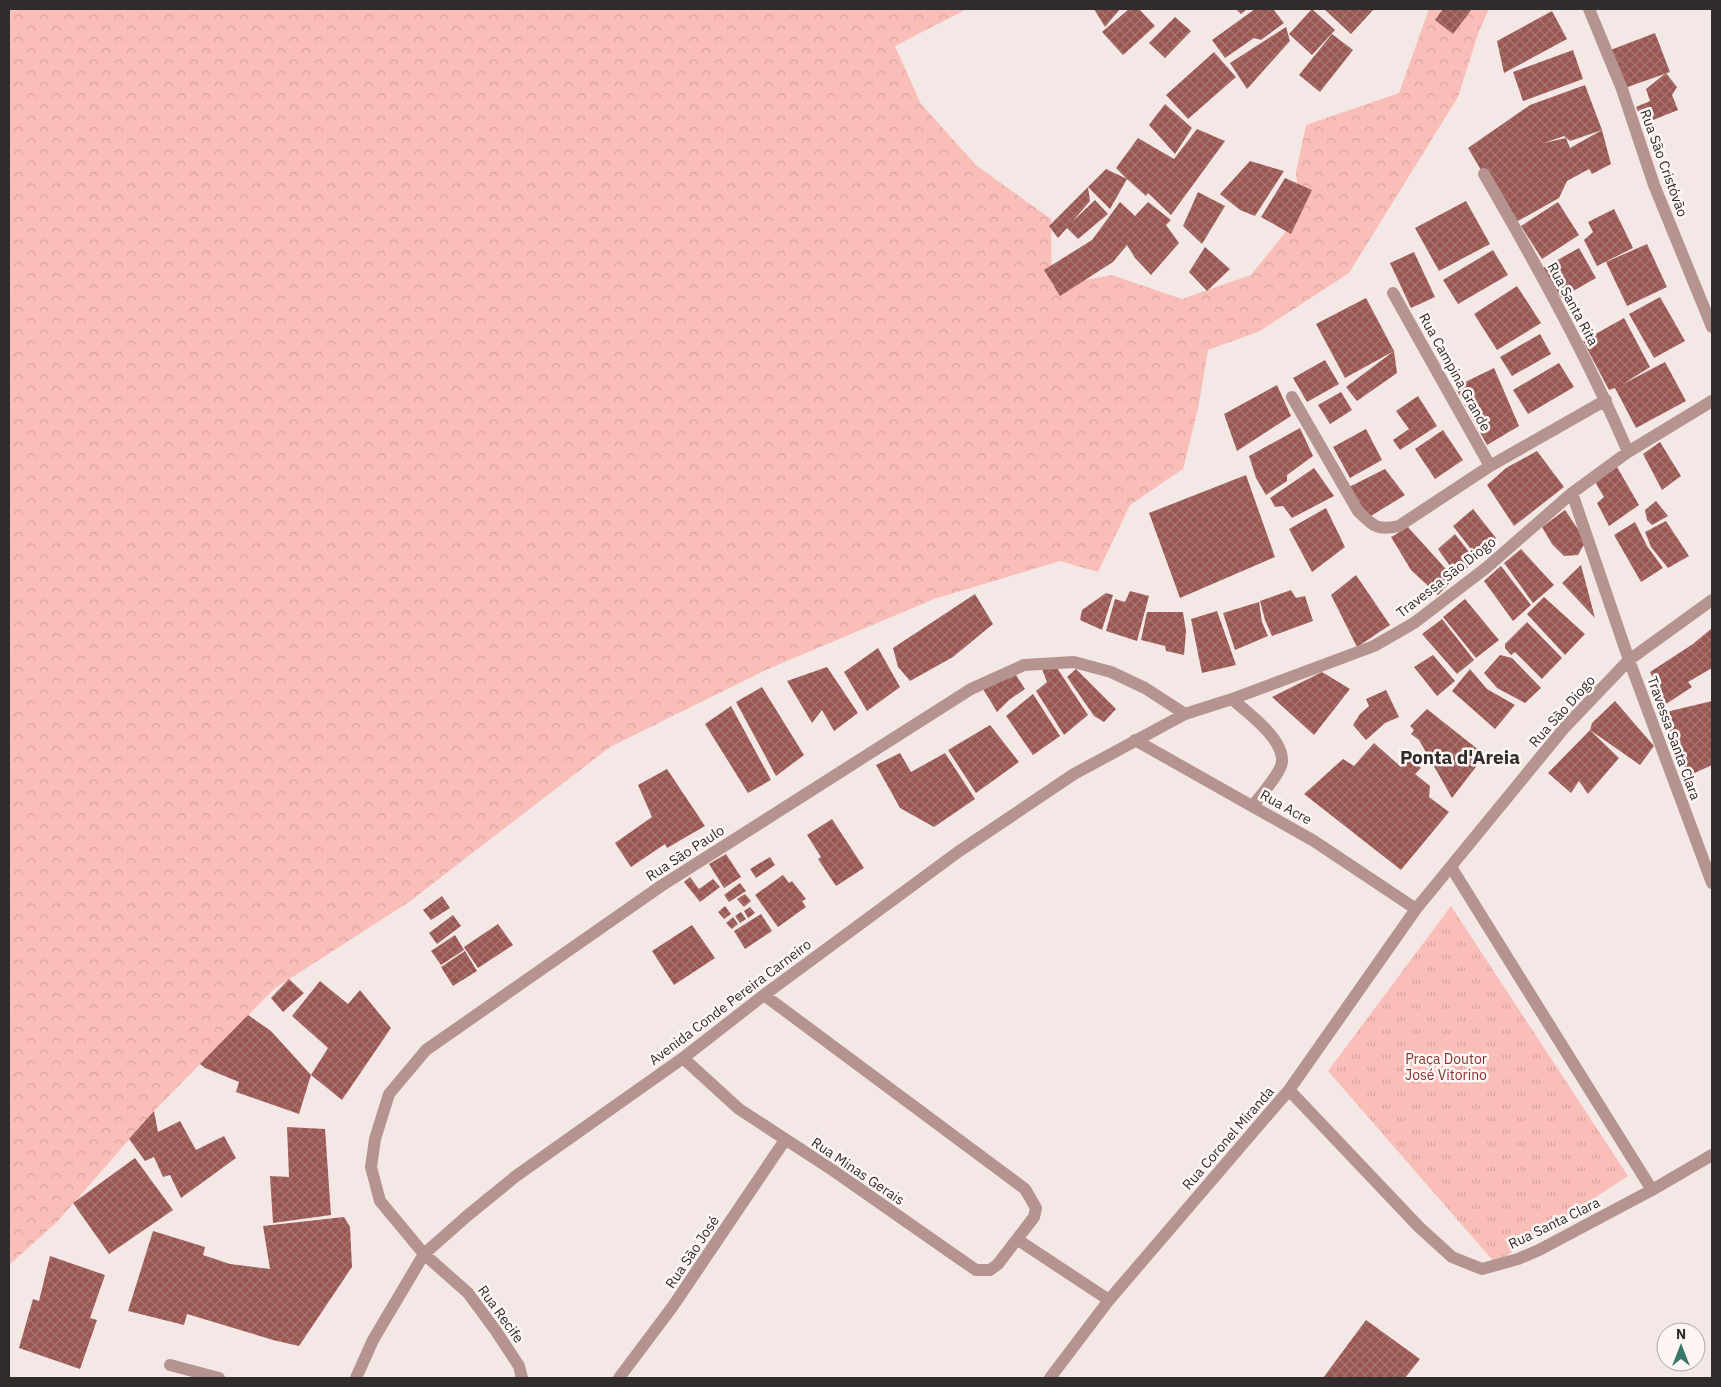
<svg xmlns="http://www.w3.org/2000/svg" width="1721" height="1387" font-family="'IBM Plex Sans',sans-serif">
	<style>
		.forest { fill: url(#forest-crowns) }
		.park { fill: url(#park-tufts) }
		.building { fill: url(#building-cross-hatch); fill-rule: evenodd }
		.lines { fill: none; stroke-linecap: round; stroke-linejoin: round }
		.service { stroke: #b59490; stroke-width: 12 }
		.minor { stroke: #b59490; stroke-width: 12 }
		.labels { text-anchor: middle; stroke-width: 5; stroke-linejoin: round; paint-order: stroke }
		.street-label { font-size: 14px; fill: #312c2c; stroke: #fdf6f5 }
		.park-label { font-size: 14px; fill: #893230; stroke: #fdf6f5 }
		.district-label { font-size: 19px; font-weight: bold; fill: #312c2c; stroke: #fdf6f5 }
	</style>
	<defs>
		<pattern id="forest-crowns" width="20" height="18" patternUnits="userSpaceOnUse" patternTransform="scale(1.25)"><rect width="20" height="18" fill="#fabeb9"/><path d="M2 6a3 3 0 1 1 6 0M12 15a3 3 0 1 1 6 0" fill="none" stroke="#d7a39f"/></pattern>
		<pattern id="park-tufts" width="24" height="20" patternUnits="userSpaceOnUse" patternTransform="scale(1.25)"><rect width="24" height="20" fill="#fabeb9"/><path d="M3 7l-1-3M5 7V3M7 7l1-3M15 17l-1-3M17 17v-4M19 17l1-3" fill="none" stroke="#d7a39f"/></pattern>
		<pattern id="building-cross-hatch" width="8" height="8" patternUnits="userSpaceOnUse" patternTransform="scale(1.25)"><rect width="8" height="8" fill="#9a5752"/><path d="M0 0l8 8M0 8l8-8" fill="none" stroke="#a67673"/></pattern>
	</defs>
	<rect width="100%" height="100%" fill="#f4e8e6"/>
	<path class="forest" d="M9,9H967L895,46L921,104L977,166L1051,219L1052,286L1112,275L1182,299L1251,275L1300,214L1296,172L1306,125L1399,93L1429,9H1489L1479,31L1458,97L1349,273L1260,331L1208,350L1198,409L1183,469L1130,505L1098,572L1060,561L934,599L768,669L610,747L409,902L274,989L154,1111L58,1221L9,1265Z"/>
	<path class="park" d="M1451,906L1628,1176L1495,1263L1328,1071Z"/>
	<path class="building" d="M1094,9H1120L1105,27Z
		M1129,9H1139L1155,26L1123,55L1102,32Z
		M1236,9H1247L1241,14Z
		M1255,9H1273L1284,23L1261,40L1254,38L1225,58L1212,40Z
		M1312,9L1335,30L1312,55L1289,34Z
		M1324,9H1374L1351,34Z
		M1443,9H1472L1453,34L1435,20Z
		M1552,11L1567,39L1504,73L1497,41Z
		M1175,17L1191,31L1165,58L1149,43Z
		M1286,27L1290,41L1247,89L1230,63Z
		M1655,33L1670,72L1622,89L1608,51Z
		M1332,34L1353,50L1320,92L1299,75Z
		M1573,50L1583,79L1523,101L1513,72Z
		M1214,52L1236,77L1188,119L1166,95Z
		M1666,73L1677,87L1672,95L1678,110L1643,124L1636,107L1650,101L1646,89Z
		M1585,85L1602,130L1611,164L1592,174L1589,169L1567,181L1559,198L1518,221L1494,192L1468,148L1530,105ZM1602,130L1570,148L1566,138L1544,143L1564,136L1570,141Z
		M1165,104L1192,128L1175,154L1149,125Z
		M1197,129L1225,141L1171,215L1148,193L1146,196L1127,179L1110,209L1088,187L1090,201L1072,222L1095,200L1108,214L1078,239L1067,228L1058,238L1049,226L1106,169L1127,179L1116,168L1138,138L1174,159Z
		M1250,161L1284,171L1255,216L1240,210L1220,194Z
		M1285,178L1312,190L1291,234L1261,217Z
		M1198,192L1225,206L1202,244L1183,226Z
		M1466,201L1490,244L1439,271L1415,228Z
		M1120,202L1135,216L1148,202L1171,220L1166,225L1179,243L1151,275L1135,258L1127,245L1113,262L1060,296L1044,270L1092,240Z
		M1558,202L1579,235L1542,259L1521,226Z
		M1614,209L1633,248L1597,266L1584,240L1593,232L1588,222Z
		M1647,244L1667,287L1627,306L1606,262Z
		M1205,247L1230,269L1207,291L1189,272Z
		M1579,248L1596,278L1561,298L1543,268Z
		M1493,250L1508,275L1458,304L1443,280Z
		M1414,252L1435,297L1411,308L1390,263Z
		M1517,286L1541,323L1497,350L1474,314Z
		M1660,297L1685,341L1654,358L1629,314Z
		M1366,298L1394,351L1397,373L1357,401L1346,387L1394,351L1345,378L1316,324Z
		M1624,318L1650,367L1623,384L1665,362L1686,401L1636,428L1615,388L1609,390L1583,341Z
		M1540,334L1551,354L1512,376L1500,357Z
		M1325,360L1339,384L1307,402L1293,378Z
		M1559,363L1574,387L1528,414L1513,390Z
		M1494,368L1519,426L1487,445L1455,387Z
		M1277,385L1291,416L1237,451L1224,414Z
		M1341,392L1352,410L1330,424L1318,405Z
		M1418,396L1437,426L1400,450L1393,440L1409,429L1396,411Z
		M1300,428L1313,456L1287,475V481L1266,495L1256,478L1249,456Z
		M1366,429L1382,460L1350,478L1333,447Z
		M1443,430L1463,460L1435,479L1415,449Z
		M1660,442L1681,476L1662,490L1643,454Z
		M1537,451L1564,487L1514,526L1487,485L1506,468Z
		M1617,467L1639,505L1609,526L1597,503L1604,497L1595,482Z
		M1314,468L1334,496L1292,518L1283,506L1275,507L1270,498Z
		M1385,469L1405,495L1366,519L1345,489Z
		M1246,475L1275,557L1180,598L1149,513Z
		M1656,501L1668,516L1652,525L1647,520L1645,510Z
		M1326,508L1345,547L1312,572L1289,529Z
		M1473,509L1496,538L1478,558L1453,526Z
		M1565,510L1586,541L1578,555L1564,556L1552,544L1542,527Z
		M1666,521L1689,556L1668,568L1651,547L1645,532Z
		M1635,522L1647,546L1663,568L1641,582L1614,535Z
		M1408,527L1454,578L1438,595L1411,570L1391,537Z
		M1455,534L1476,561L1457,576L1438,549Z
		M1521,549L1554,585L1533,603L1504,563Z
		M1581,565L1595,618L1562,583Z
		M1501,566L1531,605L1513,621L1484,581Z
		M1356,575L1390,625L1357,647L1331,595Z
		M1291,590L1296,598L1305,596L1313,621L1272,636L1265,620L1260,601Z
		M1130,591L1149,596L1137,641L1106,631L1115,599L1125,602Z
		M1106,593L1113,595L1102,630L1080,620L1082,610Z
		M975,594L993,624L953,657L910,681L898,667L893,648Z
		M1544,597L1585,634L1565,655L1527,614Z
		M1465,599L1499,640L1476,658L1443,617Z
		M1259,602L1262,622L1268,636L1235,650L1223,613Z
		M1217,611L1236,665L1202,673L1191,619Z
		M1147,612H1183L1186,631L1184,655L1166,651L1165,646L1141,640Z
		M1442,619L1474,660L1457,674L1422,634Z
		M1527,622L1562,658L1542,679L1515,652L1511,655L1505,648V644Z
		M1712,628V668L1688,682L1692,687L1666,704L1650,672L1693,644Z
		M878,648L900,687L867,711L844,672Z
		M1433,655L1455,681L1437,696L1414,667Z
		M1500,655L1512,658L1541,688L1525,703L1497,688L1484,673Z
		M827,667L858,713L834,731L822,710L812,723L787,681Z
		M1057,668L1088,715L1064,735L1036,691L1047,682L1042,669Z
		M1076,669L1116,709L1104,722L1094,716L1067,677Z
		M1470,669L1487,689L1515,705L1495,729L1452,691Z
		M1322,672L1350,689L1314,735L1272,697Z
		M1016,675L1025,689L1009,700L997,712L983,689Z
		M762,687L804,755L776,776L736,702Z
		M1386,690L1399,717L1385,723L1366,740L1353,725L1360,714L1369,706L1366,699Z
		M1033,694L1060,736L1033,755L1006,716Z
		M1615,701L1654,746L1640,765L1590,730L1592,723Z
		M1712,701V765L1688,776L1662,713Z
		M731,706L771,780L748,793L705,724Z
		M1427,709L1485,755L1452,798L1419,740L1411,734L1414,730L1410,726Z
		M990,725L1019,762L976,793L948,750Z
		M1590,730L1619,758L1588,794L1579,781L1571,793L1548,773Z
		M1374,743L1401,767L1409,758L1421,768L1415,774L1430,786L1429,797L1449,812L1401,870L1304,794L1343,759L1354,766Z
		M900,753L911,772L945,753L975,799L934,827L900,808L876,765Z
		M667,769L705,826L667,848L665,844L631,867L615,843L652,817L638,785Z
		M832,819L864,868L836,886L818,859L821,857L807,835Z
		M726,854L741,877L724,888L709,864Z
		M770,857L775,865L756,878L750,869Z
		M783,875L789,883L792,881L806,899L802,901L806,907L778,927L755,895Z
		M690,877L699,889L713,879L720,887L700,902L684,882Z
		M740,883L746,891L729,902L724,895Z
		M745,894L751,901L744,907L737,899Z
		M442,896L450,908L431,920L423,910Z
		M725,906L731,914L724,919L718,912Z
		M750,907L755,913L748,918L744,911Z
		M741,912L746,919L740,923L735,916Z
		M761,914L772,931L745,949L734,931Z
		M453,915L461,926L437,944L429,933Z
		M733,917L738,924L732,929L726,923Z
		M498,924L513,945L478,968L464,947Z
		M692,925L715,958L674,985L652,951Z
		M455,935L464,950L441,965L431,951Z
		M465,951L477,971L453,986L441,967Z
		M289,979L304,993L283,1012L271,998Z
		M320,981L348,1004L360,990L391,1028L342,1100L311,1075L328,1048L292,1016Z
		M248,1015L271,1031L311,1075L299,1114L236,1092L239,1082L205,1068L200,1064Z
		M154,1111L158,1132L180,1121L196,1150L224,1136L236,1158L181,1198L170,1175L163,1177L154,1157L145,1161L129,1139Z
		M287,1127L325,1129L331,1215L273,1223L270,1176L289,1177Z
		M135,1158L173,1210L109,1254L73,1203Z
		M344,1217L350,1227L352,1267L299,1346L273,1340L187,1314L184,1325L128,1311L153,1231L205,1247L203,1255L230,1264L270,1269L263,1226Z
		M50,1256L105,1275L90,1318L97,1320L80,1369L19,1348L33,1299L39,1301Z
		M1366,1320L1420,1359L1405,1378H1323Z"/>
	<g class="lines">
		<path class="service" d="M1018,1240L1109,1300"/>
		<path class="minor" d="M1589,9L1622,89L1654,185L1712,327
			M1484,174C1536,264 1587,356 1628,452
			M1393,293L1490,466
			M1292,397L1358,511C1373,526 1377,531 1399,526L1490,466L1606,400
			M1572,493L1629,660L1712,883
			M1232,699C1248,713 1283,738 1282,761C1282,772 1260,796 1253,806
			M1135,740L1314,841L1416,909
			M1451,867L1652,1190
			M683,1058L739,1109L834,1171L960,1259L976,1270H990L998,1264L1034,1217L1036,1208L1025,1189L764,995
			M1289,1090L1419,1227L1452,1257L1482,1269L1518,1259L1539,1250L1652,1190L1712,1155
			M170,1365L219,1378
			M356,1378L373,1340L424,1254L467,1216L516,1176L683,1058L764,995L958,852L1074,774L1185,714L1232,699L1374,646L1414,623L1486,568L1572,493L1628,452L1712,401
			M522,1378L519,1366L496,1331L468,1293L424,1254L380,1201L371,1167L375,1139L389,1094L426,1050L661,886L971,689L1024,665L1074,662L1111,672L1145,688L1185,714
			M619,1378L673,1306L785,1140
			M1050,1378L1109,1300L1289,1090L1416,909L1565,727L1629,660L1712,600"/>
	</g>
	<g class="labels">
		<g class="street-label">
			<text transform="translate(1664 163) rotate(70)" y="5">Rua São Cristóvão</text>
			<text transform="translate(1573 304) rotate(62)" y="5">Rua Santa Rita</text>
			<text transform="translate(1455 372) rotate(61)" y="5">Rua Campina Grande</text>
			<text transform="translate(1446 577) rotate(-38)" y="5">Travessa São Diogo</text>
			<text transform="translate(1562 711) rotate(-48)" y="5">Rua São Diogo</text>
			<text transform="translate(1674 738) rotate(70)" y="5">Travessa Santa Clara</text>
			<text transform="translate(1286 807) rotate(29)" y="5">Rua Acre</text>
			<text transform="translate(685 853) rotate(-33)" y="5">Rua São Paulo</text>
			<text transform="translate(730 1002) rotate(-37)" y="5">Avenida Conde Pereira Carneiro</text>
			<text transform="translate(1228 1138) rotate(-49)" y="5">Rua Coronel Miranda</text>
			<text transform="translate(858 1171) rotate(34)" y="5">Rua Minas Gerais</text>
			<text transform="translate(1554 1223) rotate(-26)" y="5">Rua Santa Clara</text>
			<text transform="translate(692 1252) rotate(-56)" y="5">Rua São José</text>
			<text transform="translate(501 1314) rotate(54)" y="5">Rua Recife</text>
		</g>
		<g class="park-label">
			<text x="1446" y="1064">Praça Doutor<tspan x="1446" dy="16">José Vitorino</tspan></text>
		</g>
		<g class="district-label">
			<text x="1460" y="764">Ponta d'Areia</text>
		</g>
	</g>
	<rect width="1721" height="1387" fill="none" stroke="#312c2c" stroke-width="20"/>
	<g transform="translate(1681 1347)"><circle r="24" fill="#fdf6f5" stroke="#aba5a5"/>
	<path d="M0-4L9 19L0 12L-9 19Z" fill="#377868"/>
	<text y="-8" font-size="14" font-weight="bold" text-anchor="middle" fill="#312c2c">N</text>
	</g>
</svg>
